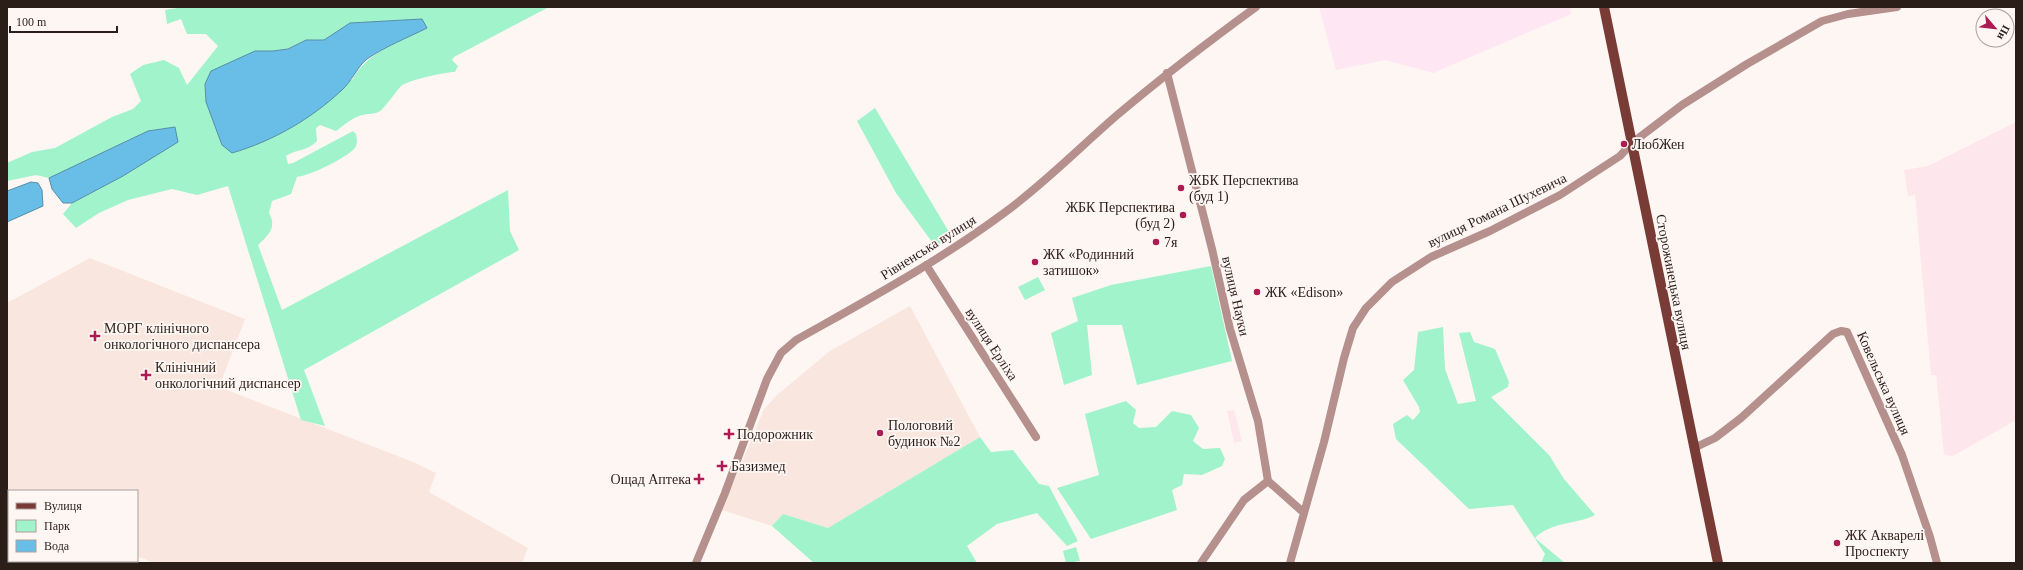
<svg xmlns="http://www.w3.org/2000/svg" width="2023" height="570" font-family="Georgia,serif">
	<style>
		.built { fill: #f9e6de }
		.industrial { fill: #fde7ec }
		.education { fill: #fee6f2 }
		.green { fill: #a0f3ca; fill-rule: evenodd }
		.water { fill: #68bee6; stroke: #568ea8 }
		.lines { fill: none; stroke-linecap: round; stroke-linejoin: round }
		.minor { stroke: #b5908c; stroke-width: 8 }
		.major { stroke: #783b36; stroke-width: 10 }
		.poi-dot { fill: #ac1b51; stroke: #fef6f3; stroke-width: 1.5 }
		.labels { text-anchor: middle; stroke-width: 3.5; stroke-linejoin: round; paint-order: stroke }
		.poi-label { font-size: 14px; fill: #2b1e18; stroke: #fef6f3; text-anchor: start }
		.street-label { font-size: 14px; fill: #2b1e18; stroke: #fef6f3 }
	</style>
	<rect width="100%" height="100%" fill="#fef6f3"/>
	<path class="built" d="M90,258L245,319L219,387L413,462L436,473L429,492L528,548L522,563H154L137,556V491H9V504L7,503V303Z
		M910,306L980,437L828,528L783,514L772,526L722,510L764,409L777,395L830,351Z"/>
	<path class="industrial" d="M2016,122V420L1953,456L1944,455L1936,375H1931L1915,195L1908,196L1904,170L1928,166Z
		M1234,410L1242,441L1234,443L1227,411Z"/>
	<path class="education" d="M1319,7H1570L1571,14L1433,73L1385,60L1336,70Z"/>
	<path class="green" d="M183,7H549L454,57L452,60L458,66L455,72C446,72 408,80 401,86C397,90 384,109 380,111C374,115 369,113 363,115C354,116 343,126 336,131L320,125L316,128L317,141C308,151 297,149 286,156L288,164L293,163L353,131L356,134C357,139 358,145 354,149C344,159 311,175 297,177L291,194L272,201L269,213C277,227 269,235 258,245L282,310L508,190L510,231L519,250L304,370L325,426L301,420L228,186L197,195L172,189L128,200L99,213L76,228L63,214L72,203L93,192L174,127L148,131L49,178L36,175L7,181V163L32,152L55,148L112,117L133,109L141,101L130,74L143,65L164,60L179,68L187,85L218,46L206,34H187L181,19L167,24L165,10ZM422,19L427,28C399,41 367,52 352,80L255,51H273L288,49L306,40H324L350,23Z
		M875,108L952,237L935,246L896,193L857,121Z
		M1211,266L1232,361L1137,385L1122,325H1087L1092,375L1064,385L1051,333L1078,321L1072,298L1111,285Z
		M1038,277L1045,290L1025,300L1018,287Z
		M1443,327L1445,369L1458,404L1476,401L1459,333L1470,332L1474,342L1495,349L1509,382L1508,387L1491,397L1549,455L1564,479L1595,515C1575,525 1552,521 1535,538L1565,563H1541L1545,554L1513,505L1469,509L1396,439L1393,424L1407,415L1413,420L1420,412L1419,407L1403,380L1414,370L1418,332Z
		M1126,401L1136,410L1133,423L1139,428L1156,427L1172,411L1191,415L1199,428L1193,441L1203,449L1220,448L1225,459L1222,466L1202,475L1184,474L1182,485L1172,490L1177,510L1091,539L1057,488L1099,475L1085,414Z
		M980,437L991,452L1013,450L1039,484L1049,486L1078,541L1067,546L1037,513L997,524L967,546L977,563H814L772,526L783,514L828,528Z
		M1076,547L1080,561L1066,563L1063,551Z"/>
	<path class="water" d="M422,19L427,28C407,38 386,46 367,59C357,67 352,81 342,90C311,119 273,141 232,153L222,145L206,102L205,84L211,71L255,51H273L288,49L306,40H324L350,23Z
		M175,127L178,142L123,176L72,203H63L52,189L49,178L148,131Z
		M31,182L38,183L42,190L43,206L7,222V191Z"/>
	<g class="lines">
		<path class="minor" d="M1167,73L1212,249L1230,329L1258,421L1268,481L1303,512
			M926,265L1036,437
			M1694,448L1715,438L1741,418L1833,334L1841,331L1847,332L1902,455L1930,537L1937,563
			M696,563L725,493L767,379L781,353L796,340C867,300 938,262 1004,213C1044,184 1078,149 1116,116C1161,78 1208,42 1256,7
			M1201,563L1244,500L1268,481
			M1290,563L1324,442L1344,358L1353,328L1366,308L1392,282L1431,257L1490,231L1560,195L1620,156L1632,143L1682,105L1747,64L1822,21L1848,14L1897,7"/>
		<path class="major" d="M1604,7L1718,563
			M7,528H9
			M90,561L95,563"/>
	</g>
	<g class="poi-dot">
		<circle cx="1624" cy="144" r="4"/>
		<circle cx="1181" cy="188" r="4"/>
		<circle cx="1183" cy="215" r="4"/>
		<circle cx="1156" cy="242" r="4"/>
		<circle cx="1035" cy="262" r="4"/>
		<circle cx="1257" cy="292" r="4"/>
		<path d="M93 330h4v4h4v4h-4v4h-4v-4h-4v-4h4z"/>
		<path d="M144 369h4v4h4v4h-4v4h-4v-4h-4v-4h4z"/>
		<circle cx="880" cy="433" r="4"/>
		<path d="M727 428h4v4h4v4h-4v4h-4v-4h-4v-4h4z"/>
		<path d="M720 460h4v4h4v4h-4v4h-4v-4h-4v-4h4z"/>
		<path d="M697 473h4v4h4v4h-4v4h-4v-4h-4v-4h4z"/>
		<circle cx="1837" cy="543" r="4"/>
	</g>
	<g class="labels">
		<g class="poi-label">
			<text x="1632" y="149">ЛюбЖен</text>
			<text x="1189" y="185">ЖБК Перспектива<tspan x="1189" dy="16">(буд 1)</tspan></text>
			<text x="1175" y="212" text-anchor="end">ЖБК Перспектива<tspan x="1175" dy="16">(буд 2)</tspan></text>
			<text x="1164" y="247">7я</text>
			<text x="1043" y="259">ЖК «Родинний<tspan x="1043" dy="16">затишок»</tspan></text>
			<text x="1265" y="297">ЖК «Edison»</text>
			<text x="104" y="333">МОРГ клінічного<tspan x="104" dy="16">онкологічного диспансера</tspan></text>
			<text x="155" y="372">Клінічний<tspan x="155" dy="16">онкологічний диспансер</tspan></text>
			<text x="888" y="430">Пологовий<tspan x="888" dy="16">будинок №2</tspan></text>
			<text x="737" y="439">Подорожник</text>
			<text x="731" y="471">Базизмед</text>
			<text x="691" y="484" text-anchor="end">Ощад Аптека</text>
			<text x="1845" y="540">ЖК Акварелі<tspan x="1845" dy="16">Проспекту</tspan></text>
		</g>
		<g class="street-label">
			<text transform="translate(1497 210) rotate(-26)" y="5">вулиця Романа Шухевича</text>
			<text transform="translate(928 247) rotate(-32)" y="5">Рівненська вулиця</text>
			<text transform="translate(1674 282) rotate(79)" y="5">Сторожинецька вулиця</text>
			<text transform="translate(1236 296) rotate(77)" y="5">вулиця Науки</text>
			<text transform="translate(992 344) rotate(57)" y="5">вулиця Ерліха</text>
			<text transform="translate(1884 383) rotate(66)" y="5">Ковельська вулиця</text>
		</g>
	</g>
	<rect width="2023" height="570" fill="none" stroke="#2b1e18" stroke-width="16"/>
	<rect x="8" y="490" width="130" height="72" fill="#fef6f3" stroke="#aaa09b"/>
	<rect x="16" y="503" width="20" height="6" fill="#783b36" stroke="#aaa09b"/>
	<text x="44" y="510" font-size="12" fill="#2b1e18">Вулиця</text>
	<rect x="16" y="520" width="20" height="12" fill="#a0f3ca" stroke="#aaa09b"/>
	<text x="44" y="530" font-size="12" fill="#2b1e18">Парк</text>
	<rect x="16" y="540" width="20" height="12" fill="#68bee6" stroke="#aaa09b"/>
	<text x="44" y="550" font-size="12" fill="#2b1e18">Вода</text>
	<g transform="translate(1995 28) rotate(118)"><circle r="19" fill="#fef6f3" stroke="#aaa09b"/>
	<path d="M0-3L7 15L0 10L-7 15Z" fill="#ac1b51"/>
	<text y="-6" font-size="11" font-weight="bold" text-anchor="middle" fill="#2b1e18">Пн</text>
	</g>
	<path d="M10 26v6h107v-6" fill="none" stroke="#2b1e18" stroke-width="2"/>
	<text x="16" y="26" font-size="12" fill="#2b1e18" stroke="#fef6f3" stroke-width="3" paint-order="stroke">100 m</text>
</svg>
